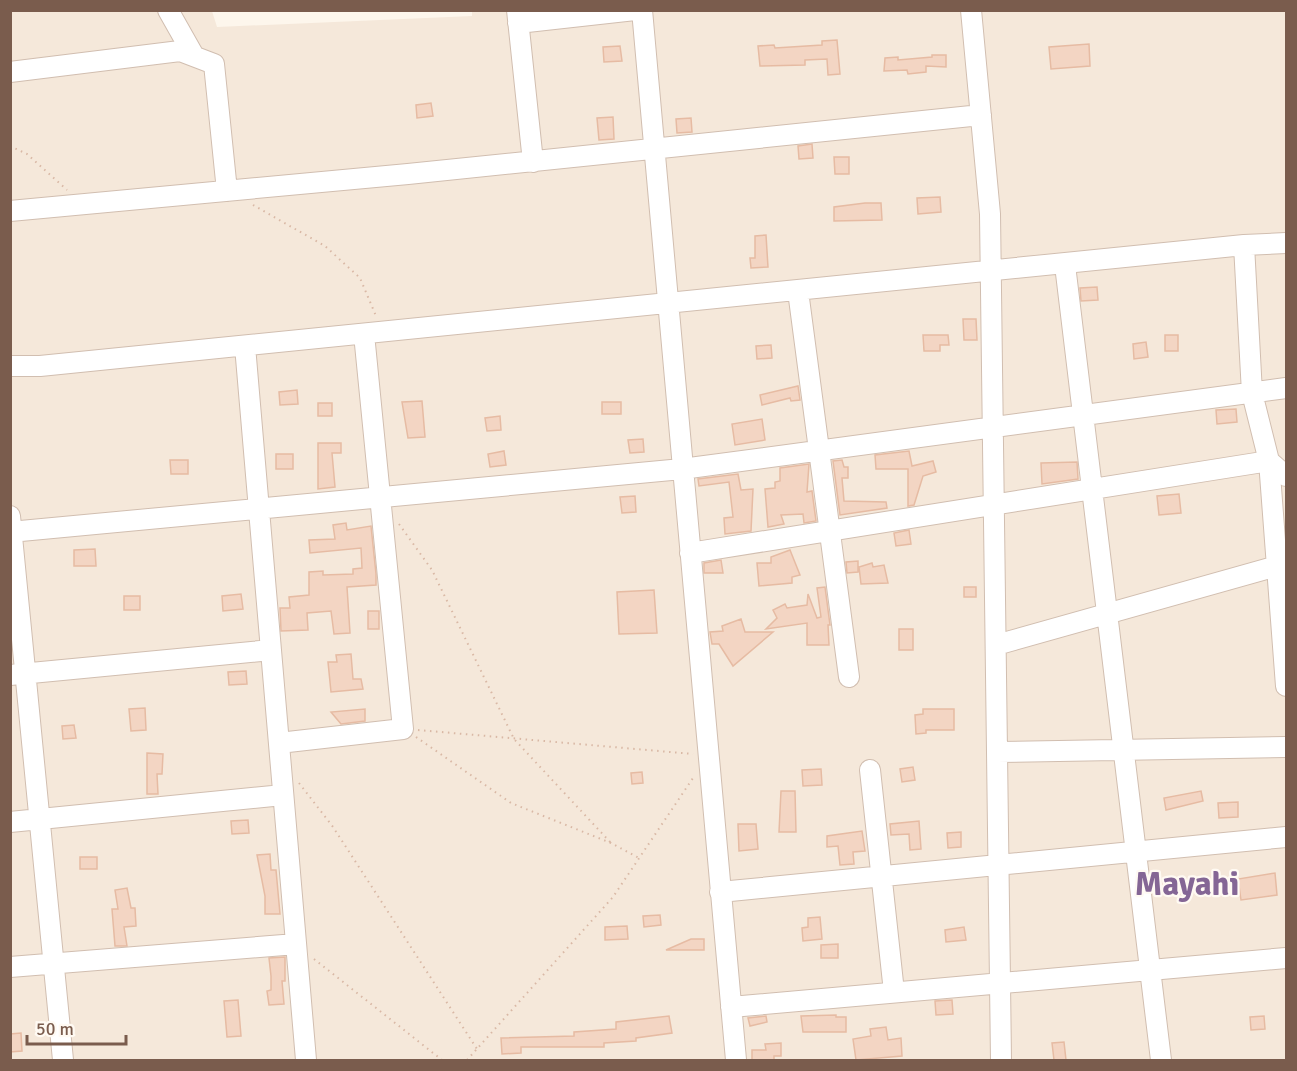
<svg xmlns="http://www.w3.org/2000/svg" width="1297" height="1071" font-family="Signika,sans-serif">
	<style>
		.residential { fill: #f5e8da }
		.building { fill: #f3d5c3; stroke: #e6bba3; stroke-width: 1.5 }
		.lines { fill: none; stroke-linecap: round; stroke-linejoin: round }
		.minor-casing { stroke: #d1beb0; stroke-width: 22 }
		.path { stroke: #d9b8a5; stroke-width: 2; stroke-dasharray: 1.5 4.5; stroke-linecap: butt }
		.minor { stroke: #fff; stroke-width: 20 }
		.labels { text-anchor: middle; stroke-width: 4.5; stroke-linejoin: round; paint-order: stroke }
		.town-label { font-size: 33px; font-weight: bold; fill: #846695; stroke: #fffaf3 }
	</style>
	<rect width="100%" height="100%" fill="#fdf6ec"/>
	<path class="residential" d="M472,10L1286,11V1060H11L10,11H212L217,27L472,16Z"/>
	<path class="building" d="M837,40L840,74L828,75L827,59L805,60V65L760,66L758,46L774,45L775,48L822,45V41Z
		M1089,44L1090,66L1051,69L1049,47Z
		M620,46L622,61L604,62L603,47Z
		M932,55H946V67L926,66V72L908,74L907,70L884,71L885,58L898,57V60L932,57Z
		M431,103L433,116L417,118L416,105Z
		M613,117L614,139L599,140L597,118Z
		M691,118L692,132L677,133L676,119Z
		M812,144L813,158L799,159L798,146Z
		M834,157H849V174H835Z
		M940,197L941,212L918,214L917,198Z
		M865,203H881L882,220L834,221V207Z
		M766,235L768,267L751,268L750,258H755V236Z
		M1097,287L1098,300L1081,301L1080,288Z
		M963,319H976L977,340H964Z
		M923,335H948L949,345H940V351H924Z
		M1165,335H1178V351H1165Z
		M1146,342L1148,357L1134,359L1133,344Z
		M771,345L772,358L757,359L756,346Z
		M798,386L800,400L791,401L790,398L762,405L760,395Z
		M297,390L298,404L280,405L279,392Z
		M422,401L425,437L408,438L402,402Z
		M602,402H621V414H602Z
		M318,403H332V416H318Z
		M1236,409L1237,422L1217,424L1216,410Z
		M500,416L501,430L487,431L485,418Z
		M762,419L765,440L735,445L732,424Z
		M643,439L644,452L630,453L628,440Z
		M318,443H341V453H332L335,487L318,489Z
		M504,451L506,465L490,467L488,454Z
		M909,451L912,466L933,461L936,472L923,476L914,505L908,506V469H876L875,455Z
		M276,454H293V469H276Z
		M170,460H188V474H171Z
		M842,460L844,467H848V478H842L844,501L886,502L887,508L840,515L833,461Z
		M1077,462L1078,479L1042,484L1041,463Z
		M809,464L807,492L812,491L816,521L804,523L803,514L781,515L784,524L768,527L765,489L775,488V482L780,481V468Z
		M738,474L741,490L753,489L751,531L725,534L724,518L733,517L729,482L699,486L698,479Z
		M1179,494L1181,513L1159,515L1157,496Z
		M635,496L636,512L622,513L620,497Z
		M346,523L347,530L371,526L376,574V585L347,587L350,633L334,634L331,611L307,613L308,630L281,631L280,608H290L289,597L309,595V572L323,571V575L353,574V569L362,568L361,548L310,553L309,540L335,539L333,525Z
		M909,530L911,544L896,546L894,533Z
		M95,549L96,566H74V550Z
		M790,550L800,575L792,577V583L759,586L757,563H771V557Z
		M721,560L723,573H704V563Z
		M858,561V572L847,573L846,562Z
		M872,563L873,567L884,565L888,583L861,584L859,567Z
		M825,587L830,625H828L829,645H807V623L766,629L777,618L773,610L785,604L787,608L807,605L808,594L817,618L821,617L817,588Z
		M964,587H976V597H964Z
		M654,590L657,633L619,634L617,592Z
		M241,594L243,609L223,611L222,596Z
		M124,596H140V610H124Z
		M368,611H379V629H368Z
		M741,619L745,632H773L733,666L719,644H712L710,632L723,631L722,626Z
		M899,629H913V650H899Z
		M351,654L353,679H361L363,689L331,692L328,662H337L336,655Z
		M246,671L247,684L229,685L228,672Z
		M145,708L146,730L131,731L129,709Z
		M365,709V721L341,724L331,712Z
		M923,709H954V730H926V733L916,734L915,715L923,714Z
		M74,725L76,738L63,739L62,726Z
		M147,753L163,754L162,774H157L158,794H147Z
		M913,767L915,780L902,782L900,769Z
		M821,769L822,785L803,786L802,770Z
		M642,772L643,783L632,784L631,773Z
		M781,791H795L796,832H779Z
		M1201,791L1203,801L1166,810L1164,798Z
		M1238,802V817L1219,818L1218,803Z
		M248,820L249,833L232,834L231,821Z
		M919,821L921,849L910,850L909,834L891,835L890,824Z
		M738,824H756L758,849L739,851Z
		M862,831L865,851L853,852L854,864L840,865L838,846L827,847V836Z
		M961,832V847L948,848L947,833Z
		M270,854L271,870H276L280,914H265V896L257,855Z
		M80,857H97V869H80Z
		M1275,873L1277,895L1241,900L1238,879Z
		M127,888L131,908H135L136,926L124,927L127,946H115L112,909H118L115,890Z
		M660,915L661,925L644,927L643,916Z
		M820,917L822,939L803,941L802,928L808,927V918Z
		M627,926L628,939L605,940V927Z
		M964,927L966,940L946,942L945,930Z
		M691,939H704V950H666Z
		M838,944V958H821V945Z
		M285,957V981H282L284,1004L269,1005L267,991L271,990V976L269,958Z
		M238,1000L241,1036L227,1037L224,1001Z
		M952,1000L953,1014L936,1015L935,1001Z
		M836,1015V1017H846V1032H803L801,1016Z
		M669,1016L672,1033L636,1038V1041L604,1043V1047H521V1053L502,1054L501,1038L574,1036V1032L616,1029V1022Z
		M766,1016L767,1022L750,1026L748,1018Z
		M1264,1016L1265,1029L1251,1030L1250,1017Z
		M886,1027L888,1040L901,1038L902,1056L856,1060L853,1039L871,1036L870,1029Z
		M21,1033L22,1051L10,1052V1034Z
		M1064,1042L1066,1060H1054L1052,1043Z
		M781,1043V1056H774V1060H752V1050H766L765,1044Z"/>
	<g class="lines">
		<g class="minor-casing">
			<path id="minor" d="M168,10L194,56
				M517,10L533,162
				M642,10L736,1060
				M971,10L990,214L1001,1060
				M518,23L635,10
				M10,72L180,51L214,64L227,191
				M10,211L408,174L981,115
				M1244,245L1252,393L1269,461L1286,686
				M1065,265L1161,1060
				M798,291L849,677
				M245,346L306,1060
				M10,366H40L1244,245L1286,243
				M10,516L63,1060
				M10,532L682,469L1286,388
				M690,553L1269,461L1286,476
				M996,645L1277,566
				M10,675L271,650
				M279,743L403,729L364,334
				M997,752L1286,747
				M870,770L894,992
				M10,822L283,795
				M720,892L1286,837
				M10,967L296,944
				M731,1007L1286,958"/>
		</g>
		<path class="path" d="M10,146L27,154L67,190
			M253,205L325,246L360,278L376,316
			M399,524L432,570L514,739L611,843
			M418,730L693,754
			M416,737L511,803L611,843L639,858
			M299,783L333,827L477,1049
			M314,959L442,1060
			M467,1060L613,897L695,775"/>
		<use href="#minor" class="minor"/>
	</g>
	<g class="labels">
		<g class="town-label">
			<text x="1187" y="895">Mayahi</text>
		</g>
	</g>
	<rect width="1297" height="1071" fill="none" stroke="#7a5c4d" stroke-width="24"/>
	<path d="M27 1035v9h99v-9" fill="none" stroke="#7a5c4d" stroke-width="3"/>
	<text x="36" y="1035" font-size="18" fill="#7a5c4d" stroke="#fffaf3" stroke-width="4.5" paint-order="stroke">50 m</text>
</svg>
